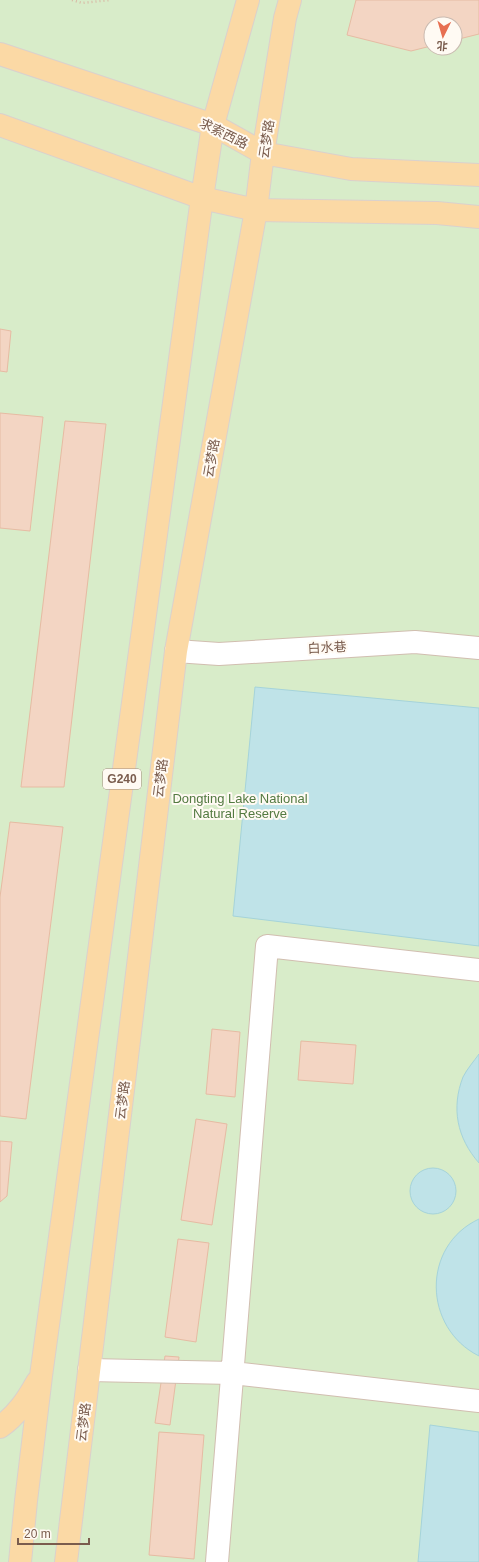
<svg xmlns="http://www.w3.org/2000/svg" width="479" height="1562" font-family="Helvetica,'Noto Sans SC',sans-serif">
	<style>
		.green { fill: #d8ecc9; fill-rule: evenodd }
		.water { fill: #bfe3e8; stroke: #a5d3da }
		.building { fill: #f3d5c3; stroke: #e6bba3 }
		.lines { fill: none; stroke-linecap: round; stroke-linejoin: round }
		.minor-casing { stroke: #d1beb0; stroke-width: 24 }
		.major-casing { stroke: #dad1cd; stroke-width: 24 }
		.path { stroke: #d9b8a5; stroke-width: 2.5; stroke-dasharray: 1 3; stroke-linecap: butt }
		.minor { stroke: #fff; stroke-width: 22 }
		.major { stroke: #fbd9a5; stroke-width: 22 }
		.labels { text-anchor: middle; stroke-width: 4; stroke-linejoin: round; paint-order: stroke }
		.shield { fill: #fffaf3; stroke: #a28b7f; stroke-width: 1 }
		.shield-label { font-size: 12px; font-weight: bold; fill: #7a5c4d }
		.street-label { font-size: 13px; fill: #7a5c4d; stroke: #fffaf3 }
		.park-label { font-size: 13px; fill: #537a41; stroke: #fffaf3 }
	</style>
	<rect width="100%" height="100%" fill="#fdf6ec"/>
	<path class="green" d="M0,0H479V1562H0ZM431,24H455V48H431Z"/>
	<path class="water" d="M255,687L479,708V946L233,916Z
		M479,1054V1163C457,1138 451,1108 463,1077C467,1069 474,1061 479,1054Z
		M410 1191a23 23 0 1 1 46 0a23 23 0 1 1-46 0Z
		M479,1219V1356C423,1328 421,1246 479,1219Z
		M430,1425L479,1432V1562H418Z"/>
	<path class="building" d="M356,0H479V34L455,40V24H431V46L411,51L347,35Z
		M0,329L11,331L7,372L0,371Z
		M0,413L43,417L30,531L0,528Z
		M65,421L106,424L64,787H21Z
		M10,822L63,827L26,1119L0,1116V897Z
		M212,1029L240,1032L235,1097L206,1094Z
		M301,1041L356,1045L353,1084L298,1080Z
		M196,1119L227,1124L212,1225L181,1220Z
		M0,1141L12,1142L7,1196L0,1202Z
		M178,1239L209,1243L196,1342L165,1337Z
		M165,1356L179,1357L170,1425L155,1423Z
		M159,1432L204,1435L194,1559L149,1555Z"/>
	<g class="lines">
		<g class="minor-casing">
			<path id="minor" d="M176,651L219,654L415,642L479,648
				M89,1370L233,1373L479,1401
				M217,1562L267,946L479,970"/>
		</g>
		<g class="major-casing">
			<path id="major" d="M0,54L213,125L263,153L351,169L479,175
				M0,125L202,198L256,210L437,213L479,217
				M0,1427C17,1415 27,1400 37,1382
				M20,1562L26,1501L41,1376L202,198L213,125L248,0
				M66,1562L176,651L256,210L263,153L285,18L290,0"/>
		</g>
		<path class="path" d="M72,0L82,3L110,0"/>
		<use href="#minor" class="minor"/>
		<use href="#major" class="major"/>
	</g>
	<g class="labels">
		<rect class="shield" x="103" y="769" width="38" height="20" rx="3"/>
		<g class="shield-label">
			<text x="122" y="783">G240</text>
		</g>
		<g class="street-label">
			<text transform="translate(224 133) rotate(26)" y="5">求索西路</text>
			<text transform="translate(266 139) rotate(-81)" y="5">云梦路</text>
			<text transform="translate(211 458) rotate(-80)" y="5">云梦路</text>
			<text transform="translate(327 647) rotate(-3)" y="5">白水巷</text>
			<text transform="translate(160 778) rotate(-83)" y="5">云梦路</text>
			<text transform="translate(122 1100) rotate(-83)" y="5">云梦路</text>
			<text transform="translate(83 1422) rotate(-83)" y="5">云梦路</text>
		</g>
		<g class="park-label">
			<text x="240" y="803">Dongting Lake National<tspan x="240" dy="15">Natural Reserve</tspan></text>
		</g>
	</g>
	<g transform="translate(443 36) rotate(185)"><circle r="19" fill="#fffaf3" stroke="#cabbb1"/>
	<path d="M0-3L7 15L0 10L-7 15Z" fill="#e76f51"/>
	<text y="-6" font-size="11" font-weight="bold" text-anchor="middle" fill="#7a5c4d">北</text>
	</g>
	<path d="M18 1538v6h71v-6" fill="none" stroke="#7a5c4d" stroke-width="2"/>
	<text x="24" y="1538" font-size="12" fill="#7a5c4d" stroke="#fffaf3" stroke-width="3" paint-order="stroke">20 m</text>
</svg>
